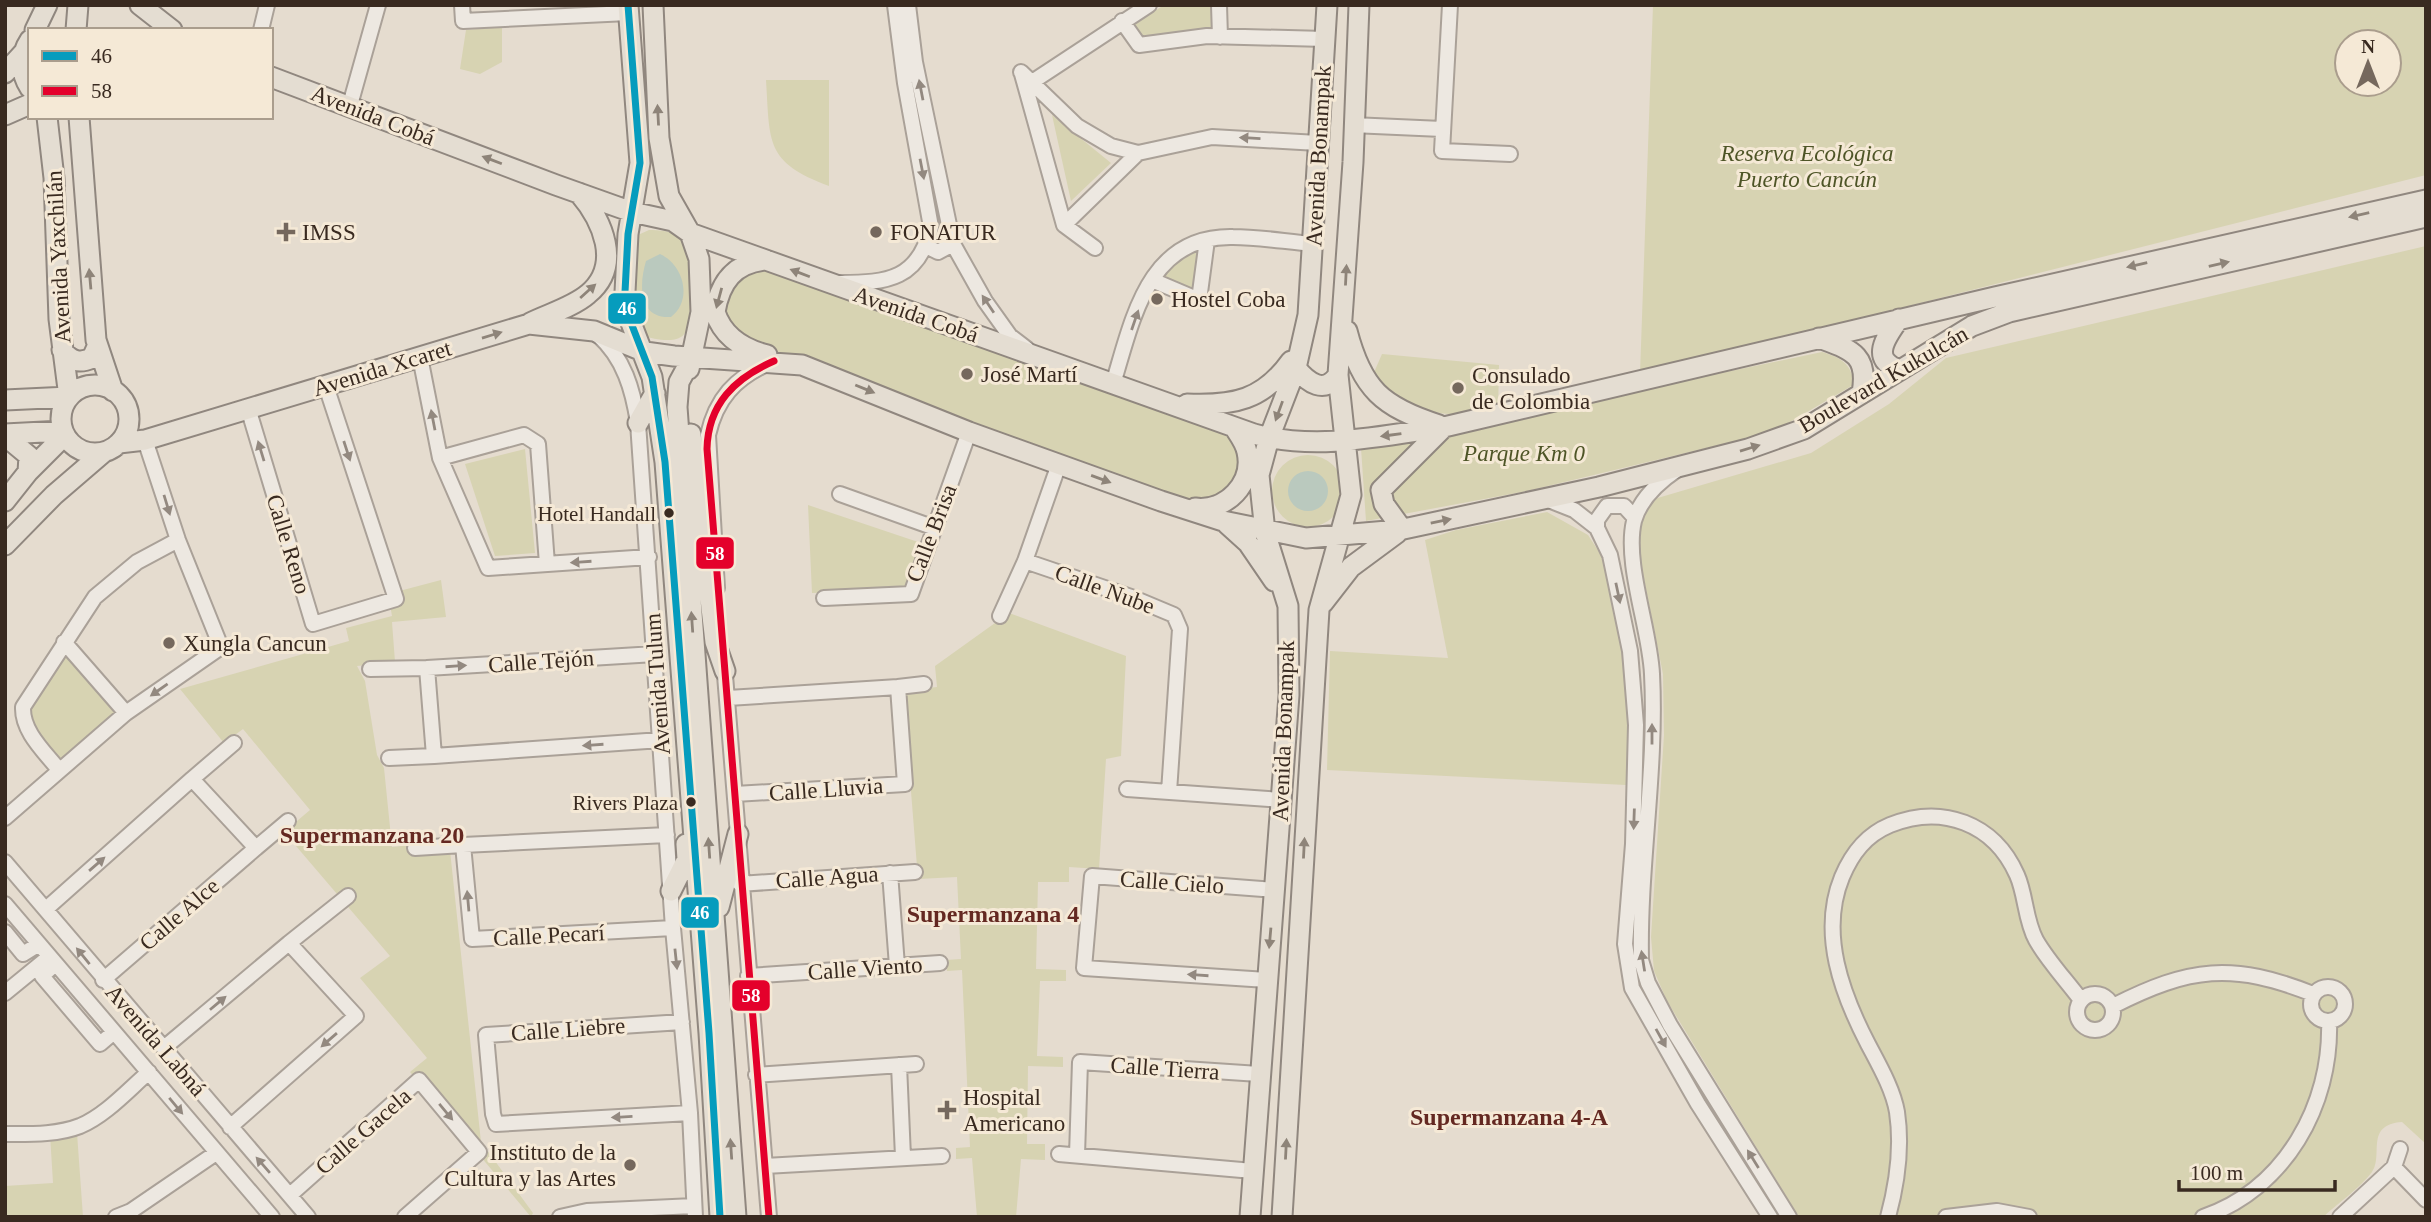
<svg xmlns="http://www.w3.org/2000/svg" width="2431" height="1222" font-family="Georgia,serif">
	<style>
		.green { fill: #d7d3b2; fill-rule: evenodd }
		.water { fill: #bac9be }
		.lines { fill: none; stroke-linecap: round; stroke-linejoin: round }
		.minor-casing { stroke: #aaa198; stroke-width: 18 }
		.major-casing { stroke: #90877f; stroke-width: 23 }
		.minor { stroke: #ede8e1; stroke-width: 14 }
		.major { stroke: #e4ddd2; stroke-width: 19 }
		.bus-1-casing { stroke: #f5e9d6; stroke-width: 12 }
		.bus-2-casing { stroke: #f5e9d6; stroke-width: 12 }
		.bus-1 { stroke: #069cbd; stroke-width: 7 }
		.bus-2 { stroke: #e4002b; stroke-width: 7 }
		.oneway { fill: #938980 }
		.oneway2 { fill: #8e8479 }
		.poi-dot { fill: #75685d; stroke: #f5e9d6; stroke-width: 2.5 }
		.bus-dot { fill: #392a20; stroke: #f5e9d6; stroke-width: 2.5 }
		.labels { text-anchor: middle; stroke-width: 6; stroke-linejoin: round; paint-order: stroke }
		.bus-label { font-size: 21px; fill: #392a20; stroke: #f5e9d6; text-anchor: end }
		.street-label { font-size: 23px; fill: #392a20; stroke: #f5e9d6 }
		.park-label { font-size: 23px; font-style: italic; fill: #4e5527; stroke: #f5e9d6 }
		.poi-label { font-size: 23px; fill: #392a20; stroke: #f5e9d6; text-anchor: start }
		.neighbourhood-label { font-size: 24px; font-weight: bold; fill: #642821; stroke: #f5e9d6 }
		.line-badge { stroke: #f5e9d6; stroke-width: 2.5 }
		.badge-label { font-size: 19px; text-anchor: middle; font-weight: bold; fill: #fff }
	</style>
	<rect width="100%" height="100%" fill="#e5dccf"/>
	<path class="green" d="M1164,5H1216V33L1142,41L1132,26Z
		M1653,5H2426V175L1640,374ZM2347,42H2389V84H2347Z
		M502,27V62L480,74L460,69L466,30Z
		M766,80H829V186C765,162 770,143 766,80Z
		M1052,115L1111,163L1071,201Z
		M649,230C659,230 672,231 680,237C695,249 698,327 681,337C671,343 654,339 643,336C632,305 627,267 638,235Z
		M1204,242L1197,296L1158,276L1164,263Z
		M2426,246V1144L2402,1122C2364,1125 2384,1155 2372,1172C2359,1189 2338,1203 2323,1217H1799L1667,1001L1654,971L1651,937L1664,735L1663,674L1634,529L1644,502L1811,453L1889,404L1946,358Z
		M764,265L1227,432L1244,456L1242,479L1206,508L745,342L725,321C722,280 726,278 764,265Z
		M1822,352C1842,358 1850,363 1855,384L1773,432L1527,491L1366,521L1361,448Z
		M1382,354L1499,365L1498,413C1433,416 1425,417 1372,377Z
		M525,449L535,553L495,556L465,464Z
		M1272 491a36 36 0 1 1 72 0a36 36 0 1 1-72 0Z
		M808,505L921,543L903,591L812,593Z
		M1547,512L1588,535L1605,561L1631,672L1626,785L1327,770L1330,651L1448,658L1425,540L1456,530Z
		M441,580L446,617L392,622L395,662L357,666L365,681L377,755L384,768L392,847L449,841L481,1142L533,1213L531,1217L410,1072L427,1058L360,978L390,956L284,832L310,810L243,729L224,743L180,689L349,641L346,628L392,616L388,594Z
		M1009,613L1126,656L1121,756L1106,759L1099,869L1069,867V882H1038L1036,969L1066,970V981H1040L1037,1056L1063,1057V1067L1028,1066L1027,1144H1045V1160L1021,1159L1016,1217H977L972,1158L956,1159V1148L970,1147L962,970L947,971L946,960L961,959L957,877L918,879L903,691L937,687L935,666L995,623L1002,625Z
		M60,648L121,718L65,765L53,762L23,707Z
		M77,1133L83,1217H5V1186L53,1183L50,1134Z"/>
	<path class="water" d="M660,254C684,265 693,300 671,317C638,319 639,284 646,261Z
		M1288 491a20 20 0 1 1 40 0a20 20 0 1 1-40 0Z"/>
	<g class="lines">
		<g class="minor-casing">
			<path id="minor" d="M462,5L463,21L628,13
				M908,5L915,62L953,244L985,301L1010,336L1027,349
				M1219,5L1220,37
				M1450,5L1442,151L1510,154
				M1122,21L1139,45L1207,36L1325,39
				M261,30L267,5
				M1021,72L1077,126L1111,146L1138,153L1212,137L1318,143
				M1022,74L1064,225L1095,248
				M1032,82L1149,5
				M350,105L378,5
				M1352,125L1442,129
				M1064,225L1138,153
				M926,246L938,252L953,244
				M1152,280L1199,300L1207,240
				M840,283C888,283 919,279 931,227L905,83L895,5
				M598,335C624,358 633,390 638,423L673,928L690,1113L695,1217
				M420,357L440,458L488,568L649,557
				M1113,384C1133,318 1148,235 1233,237C1260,237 1287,242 1314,244
				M248,408L313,624L396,599L326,386
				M440,458L524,435L538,444L547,564
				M1678,469C1660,481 1640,499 1634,521C1624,563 1650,629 1652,674C1657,769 1639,865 1641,960L1648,983L1670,1025L1789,1217
				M840,494L935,528
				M1546,499L1574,510L1597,528L1610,555L1630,651L1636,725L1633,844L1625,944L1632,988L1698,1104L1770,1217
				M1597,528V520L1607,506H1624L1635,518
				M1025,561L1131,597L1174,615L1180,629L1169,792
				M717,588L708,435C716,399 735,378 769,363
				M824,598L911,594L969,432
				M1000,616L1025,561L1059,464
				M64,642L126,713
				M655,654L427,668L434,756L661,740
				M724,663L769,1217
				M370,669L427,668
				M898,687L924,684
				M728,698L898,687L905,784L735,794
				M389,758L434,756
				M59,770C45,752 22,732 23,707L95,597L137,562L178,540
				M192,779L234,743
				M1127,789L1282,800
				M5,818L126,713L221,647L178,540L145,440
				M667,835L463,845L472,939L673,928
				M256,848L288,821
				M415,848L463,845
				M5,862L308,1217
				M890,873L897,966
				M740,884L915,872
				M5,904L272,1217
				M46,909L192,779L256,848L103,980
				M5,932L23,954L39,944
				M289,943L348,896
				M55,964L42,976L100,1044L114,1032
				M748,976L940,963
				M1267,980L1084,968L1092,876L1275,890
				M2311 1004a17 17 0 1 1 34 0a17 17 0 1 1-34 0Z
				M5,993L49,957
				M2077 1012a18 18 0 1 1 36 0a18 18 0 1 1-36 0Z
				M2113,1006C2190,967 2232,962 2313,994
				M682,1022L486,1035L493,1114L496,1124L690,1113
				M165,1047L289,943L356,1016L230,1127
				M899,1065L903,1157
				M756,1075L916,1064
				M5,1134C30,1134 57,1135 80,1126C106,1115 128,1090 149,1072
				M1059,1154L1253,1171
				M1077,1155L1080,1062L1259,1074
				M765,1166L942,1156
				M2394,1167L2426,1200
				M290,1195L419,1080L479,1152L405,1217
				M116,1217L131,1211L216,1153
				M560,1217L587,1211L694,1206
				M1888,1217C1897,1184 1902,1146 1897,1112C1893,1089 1879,1065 1868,1044C1842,994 1819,933 1842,877C1852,853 1866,835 1890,825C1942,804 1994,823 2017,875C2026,895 2025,920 2036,940C2048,961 2066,980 2081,1000
				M1946,1217L1997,1211L2029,1217
				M2203,1217C2285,1189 2332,1105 2329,1021
				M2340,1217L2394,1167L2400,1149"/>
		</g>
		<g class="major-casing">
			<path id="major" d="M140,5L172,30
				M628,5L640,163L628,234L625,292L628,315L652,377L665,462L709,1033L720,1217
				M653,5L659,138L669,196L690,233L699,259L701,312L689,369
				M35,30L47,5
				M76,30L78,5
				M30,40C20,55 20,73 30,88
				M5,73L24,52
				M271,77L556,185L632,212L673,221L690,233L1254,434C1316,451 1382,436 1444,427L1995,297L2426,200
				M5,115L30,104
				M47,117L54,178L59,319L69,397
				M79,117L96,340L113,391
				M766,260C734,263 720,282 715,312C723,337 743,349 767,355
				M1899,319C1886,337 1869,360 1900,370
				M530,323C548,314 573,307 588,294C623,265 602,220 579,193
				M1347,331C1362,389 1382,407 1439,425
				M1819,338C1851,350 1869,354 1862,393
				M62,350C71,361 79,364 92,358L97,347
				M692,358L679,382L677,407L736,1217
				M1296,368C1308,383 1325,395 1338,375
				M61 419a34 34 0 1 1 68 0a34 34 0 1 1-68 0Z
				M5,400L69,397
				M1187,404C1234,406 1263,400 1291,361
				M638,423L655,393
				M5,434L63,431
				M691,434L715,642L725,671
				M5,436L29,456L28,472
				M119,443L145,440L529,324L594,331L645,352L674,356L802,365L969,432L1161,501L1223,521L1306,538L1399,530L1599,487L1748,449L1804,429L1972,326L2009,312L2426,217
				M5,501L28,472L65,435
				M1195,508C1226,512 1254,483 1247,452C1245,442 1239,435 1234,427
				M1227,524L1248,543L1274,581
				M1402,529L1384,504L1381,490L1444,427
				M5,545L54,495L104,452
				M1323,603L1351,567L1397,533
				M671,891L687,859L686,844
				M719,907L738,834
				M1250,1217L1289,695L1288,606L1265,532L1259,475L1269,438L1296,368L1308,315L1327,5
				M1282,1217L1319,610L1351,495L1338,375L1353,162L1359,5"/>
		</g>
		<use href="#minor" class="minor"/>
		<use href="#major" class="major"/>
		<g class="bus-1-casing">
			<path id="bus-1" d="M628,5L640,163L628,234L625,292L628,315L652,377L665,462L709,1033L720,1217"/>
		</g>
		<g class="bus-2-casing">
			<path id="bus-2" d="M769,1217L707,449C708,404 735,378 774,361"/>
		</g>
		<use href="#bus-1" class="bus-1"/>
		<use href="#bus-2" class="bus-2"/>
	</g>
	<defs><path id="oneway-solid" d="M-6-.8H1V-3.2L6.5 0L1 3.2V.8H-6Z" transform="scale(1.75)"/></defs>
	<g class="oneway">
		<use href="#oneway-solid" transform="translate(921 90) rotate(-101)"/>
		<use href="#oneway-solid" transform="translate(1250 138) rotate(-177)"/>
		<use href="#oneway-solid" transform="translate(922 169) rotate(79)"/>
		<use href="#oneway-solid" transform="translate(988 304) rotate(-124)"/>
		<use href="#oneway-solid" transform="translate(1135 320) rotate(-71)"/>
		<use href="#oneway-solid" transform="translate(433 420) rotate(-101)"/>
		<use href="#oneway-solid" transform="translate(261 451) rotate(-107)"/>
		<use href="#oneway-solid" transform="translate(347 451) rotate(72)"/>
		<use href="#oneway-solid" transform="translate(167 505) rotate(73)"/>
		<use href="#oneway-solid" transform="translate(581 562) rotate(176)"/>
		<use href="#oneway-solid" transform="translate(1618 593) rotate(78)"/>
		<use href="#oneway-solid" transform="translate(456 666) rotate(-4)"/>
		<use href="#oneway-solid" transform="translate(159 690) rotate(145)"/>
		<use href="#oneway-solid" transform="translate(1652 734) rotate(-90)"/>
		<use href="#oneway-solid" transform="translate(593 745) rotate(176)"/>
		<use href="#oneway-solid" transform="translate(1634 819) rotate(92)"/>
		<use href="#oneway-solid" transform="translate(97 864) rotate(-41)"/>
		<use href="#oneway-solid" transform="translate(468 901) rotate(-95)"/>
		<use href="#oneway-solid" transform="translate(83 956) rotate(-129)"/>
		<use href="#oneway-solid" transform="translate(676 959) rotate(84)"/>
		<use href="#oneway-solid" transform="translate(1643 961) rotate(-99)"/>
		<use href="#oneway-solid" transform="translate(1198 975) rotate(-176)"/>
		<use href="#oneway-solid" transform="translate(218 1003) rotate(-40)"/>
		<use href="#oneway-solid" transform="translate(1661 1038) rotate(61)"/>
		<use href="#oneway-solid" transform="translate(329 1040) rotate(139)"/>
		<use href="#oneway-solid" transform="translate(176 1106) rotate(50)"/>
		<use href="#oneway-solid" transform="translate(446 1112) rotate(50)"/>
		<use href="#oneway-solid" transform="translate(622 1117) rotate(177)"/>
		<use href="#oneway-solid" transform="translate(1753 1159) rotate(-122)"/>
		<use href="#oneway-solid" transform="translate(263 1165) rotate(-131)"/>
	</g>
	<g class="oneway2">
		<use href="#oneway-solid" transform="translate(658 115) rotate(-93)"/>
		<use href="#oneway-solid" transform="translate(492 160) rotate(-159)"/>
		<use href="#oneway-solid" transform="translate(2359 215) rotate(167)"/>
		<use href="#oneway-solid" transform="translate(2219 264) rotate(-13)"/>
		<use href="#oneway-solid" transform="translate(2137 265) rotate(167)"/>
		<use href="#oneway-solid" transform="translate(800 273) rotate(-159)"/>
		<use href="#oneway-solid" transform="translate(1346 275) rotate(-87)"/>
		<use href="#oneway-solid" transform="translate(90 279) rotate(-95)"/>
		<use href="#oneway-solid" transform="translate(588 291) rotate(-42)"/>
		<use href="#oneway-solid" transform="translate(719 298) rotate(105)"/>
		<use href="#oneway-solid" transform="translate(492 335) rotate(-17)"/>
		<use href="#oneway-solid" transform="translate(865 389) rotate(22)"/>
		<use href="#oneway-solid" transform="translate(1279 411) rotate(110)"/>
		<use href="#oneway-solid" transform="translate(1391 435) rotate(172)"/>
		<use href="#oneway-solid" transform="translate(1750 448) rotate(-17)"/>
		<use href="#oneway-solid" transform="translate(1101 479) rotate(20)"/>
		<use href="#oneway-solid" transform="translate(1441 521) rotate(-12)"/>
		<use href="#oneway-solid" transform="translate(692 622) rotate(-94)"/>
		<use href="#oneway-solid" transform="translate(709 848) rotate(-94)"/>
		<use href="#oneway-solid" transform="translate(1304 848) rotate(-87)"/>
		<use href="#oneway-solid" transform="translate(1270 938) rotate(95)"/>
		<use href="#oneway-solid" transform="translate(731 1149) rotate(-94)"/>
		<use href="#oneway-solid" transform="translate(1286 1149) rotate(-87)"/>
	</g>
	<g class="poi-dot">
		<path d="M282.5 221.5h7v7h7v7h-7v7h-7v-7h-7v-7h7z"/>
		<circle cx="876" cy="232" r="7"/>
		<circle cx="1157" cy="299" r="7"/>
		<circle cx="967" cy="374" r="7"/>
		<circle cx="1458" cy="388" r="7"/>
		<circle cx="169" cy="643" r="7"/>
		<path d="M943.5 1099.5h7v7h7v7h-7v7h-7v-7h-7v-7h7z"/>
		<circle cx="630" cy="1165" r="7"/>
	</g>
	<g class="bus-dot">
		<circle cx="669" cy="513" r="6"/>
		<circle cx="691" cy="802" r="6"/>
	</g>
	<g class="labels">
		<g class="bus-label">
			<text x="656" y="521">Hotel Handall</text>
			<text x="678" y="810">Rivers Plaza</text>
		</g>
		<g class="street-label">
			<text transform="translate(373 115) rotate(21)" y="8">Avenida Cobá</text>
			<text transform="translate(1318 156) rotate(-87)" y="8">Avenida Bonampak</text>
			<text transform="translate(58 257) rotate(-93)" y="8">Avenida Yaxchilán</text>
			<text transform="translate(916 314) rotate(19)" y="8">Avenida Cobá</text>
			<text transform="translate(382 368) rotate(-17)" y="8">Avenida Xcaret</text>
			<text transform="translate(1883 379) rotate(-30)" y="8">Boulevard Kukulcán</text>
			<text transform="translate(931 533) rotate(-69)" y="8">Calle Brisa</text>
			<text transform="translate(289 544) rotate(73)" y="8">Calle Reno</text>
			<text transform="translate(1105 589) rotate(20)" y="8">Calle Nube</text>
			<text transform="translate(541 661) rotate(-4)" y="8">Calle Tejón</text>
			<text transform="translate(657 684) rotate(-94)" y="8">Avenida Tulum</text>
			<text transform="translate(1283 731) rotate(-88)" y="8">Avenida Bonampak</text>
			<text transform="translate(826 789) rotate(-4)" y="8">Calle Lluvia</text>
			<text transform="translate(827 877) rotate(-4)" y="8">Calle Agua</text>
			<text transform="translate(1172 882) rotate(4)" y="8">Calle Cielo</text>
			<text transform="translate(179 914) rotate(-41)" y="8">Calle Alce</text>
			<text transform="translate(549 935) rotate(-3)" y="8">Calle Pecarí</text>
			<text transform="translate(865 968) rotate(-4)" y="8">Calle Viento</text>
			<text transform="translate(568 1029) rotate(-4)" y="8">Calle Liebre</text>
			<text transform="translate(156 1040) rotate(49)" y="8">Avenida Labná</text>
			<text transform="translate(1165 1068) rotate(4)" y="8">Calle Tierra</text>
			<text transform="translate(363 1131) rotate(-41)" y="8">Calle Gacela</text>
		</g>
		<g class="park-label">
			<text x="1807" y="161">Reserva Ecológica<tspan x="1807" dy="26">Puerto Cancún</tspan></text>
			<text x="1524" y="461">Parque Km 0</text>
		</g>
		<g class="poi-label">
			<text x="302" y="240">IMSS</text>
			<text x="890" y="240">FONATUR</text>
			<text x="1171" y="307">Hostel Coba</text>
			<text x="981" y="382">José Martí</text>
			<text x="1472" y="383">Consulado<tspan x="1472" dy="26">de Colombia</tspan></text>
			<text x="183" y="651">Xungla Cancun</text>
			<text x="963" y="1105">Hospital<tspan x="963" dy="26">Americano</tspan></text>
			<text x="616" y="1160" text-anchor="end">Instituto de la<tspan x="616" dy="26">Cultura y las Artes</tspan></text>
		</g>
		<g class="neighbourhood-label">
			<text x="372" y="843">Supermanzana 20</text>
			<text x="993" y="922">Supermanzana 4</text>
			<text x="1509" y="1125">Supermanzana 4-A</text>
		</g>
	</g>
	<g class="line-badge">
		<rect x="607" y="292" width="40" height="33" rx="7" fill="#069cbd"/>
		<rect x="695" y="536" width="40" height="34" rx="7" fill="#e4002b"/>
		<rect x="680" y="896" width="40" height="33" rx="7" fill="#069cbd"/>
		<rect x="731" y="979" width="40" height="33" rx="7" fill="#e4002b"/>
	</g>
	<g class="badge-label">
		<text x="627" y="315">46</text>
		<text x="715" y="560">58</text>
		<text x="700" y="919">46</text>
		<text x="751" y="1002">58</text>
	</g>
	<rect width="2431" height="1222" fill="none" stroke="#392a20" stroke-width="14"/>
	<rect x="28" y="28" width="245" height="91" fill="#f5e9d6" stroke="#aa9d8d" stroke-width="2"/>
	<rect x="42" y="51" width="35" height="10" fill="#069cbd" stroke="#aa9d8d" stroke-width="2"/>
	<text x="91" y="63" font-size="21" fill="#392a20">46</text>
	<rect x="42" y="86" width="35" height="10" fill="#e4002b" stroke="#aa9d8d" stroke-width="2"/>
	<text x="91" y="98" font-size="21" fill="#392a20">58</text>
	<g transform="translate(2368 63)"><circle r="33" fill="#f5e9d6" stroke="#aa9d8d" stroke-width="2"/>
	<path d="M0-5L12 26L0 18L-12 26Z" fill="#75685d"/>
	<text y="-10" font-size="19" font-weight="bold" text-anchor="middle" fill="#392a20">N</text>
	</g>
	<path d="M2179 1180v10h156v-10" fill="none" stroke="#392a20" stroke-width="3.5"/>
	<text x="2190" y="1180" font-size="21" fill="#392a20" stroke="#f5e9d6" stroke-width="5" paint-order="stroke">100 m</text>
</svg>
